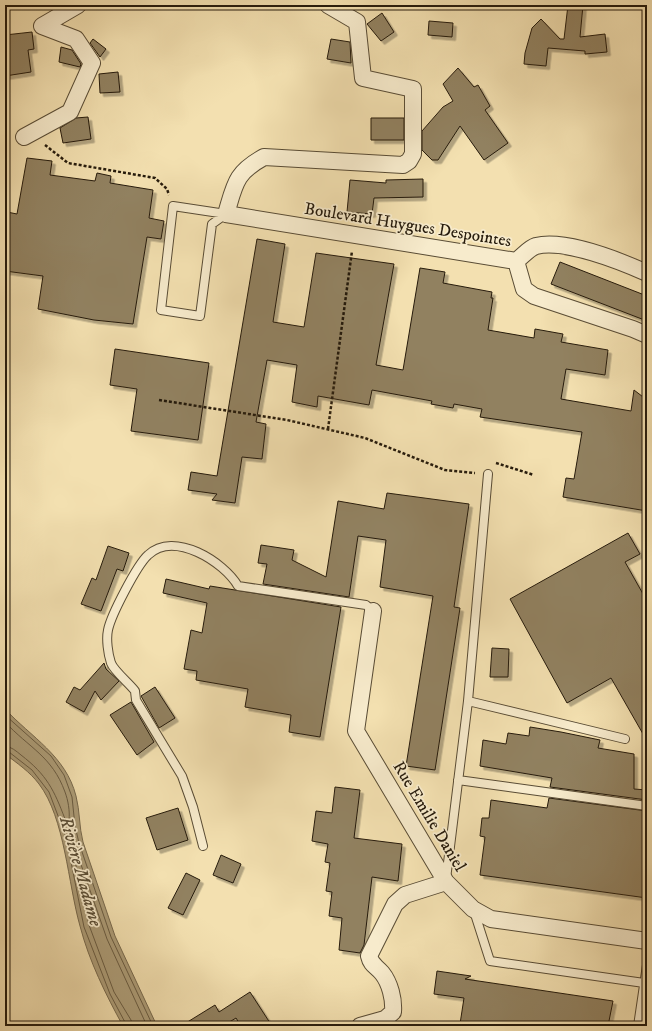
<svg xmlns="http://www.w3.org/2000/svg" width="652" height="1031" font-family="'IM FELL DW Pica',serif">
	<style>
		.water { fill: #ad9d78; stroke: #77694d }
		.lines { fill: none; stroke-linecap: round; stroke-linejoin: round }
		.shore { stroke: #6a5c42; stroke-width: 1 }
		.building { fill: #918161; stroke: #261b0c; filter: url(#shadow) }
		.service-casing { stroke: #594c35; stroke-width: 10 }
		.minor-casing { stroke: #594c35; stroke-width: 18 }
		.path { stroke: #261b0c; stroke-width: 2.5; stroke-dasharray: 3 2; stroke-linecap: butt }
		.service { stroke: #f7ebcc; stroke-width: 8 }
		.minor { stroke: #f7ebcc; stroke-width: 16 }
		.labels { text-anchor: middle; stroke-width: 3.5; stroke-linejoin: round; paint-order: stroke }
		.street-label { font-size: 17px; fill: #261b0c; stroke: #f7ebcc }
		.water-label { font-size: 18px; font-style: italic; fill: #5c4f37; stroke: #f7ebcc }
	</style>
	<defs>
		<filter id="shadow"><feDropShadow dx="3.5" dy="3.5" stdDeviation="0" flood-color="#0004"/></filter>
	</defs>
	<rect width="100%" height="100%" fill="#f3e0b0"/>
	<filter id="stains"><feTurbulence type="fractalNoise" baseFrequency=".005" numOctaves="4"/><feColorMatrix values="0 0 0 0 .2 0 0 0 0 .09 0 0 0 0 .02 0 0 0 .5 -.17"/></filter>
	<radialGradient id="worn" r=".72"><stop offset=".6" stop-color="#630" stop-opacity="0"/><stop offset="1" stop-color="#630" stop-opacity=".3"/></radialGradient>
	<path class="water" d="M5,709C31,737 66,756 76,796C80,811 79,827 83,842L115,936L157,1026H123C106,995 89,961 80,926C68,884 65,818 39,784C30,772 17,763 5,754Z"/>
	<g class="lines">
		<path class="shore" d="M5,715L51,756L64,775L72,797L75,826L79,843L111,937L153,1026
			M5,722C29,748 52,756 65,792C68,800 70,811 69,820L65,819C54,790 47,775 21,755C16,751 12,747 5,746
			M5,751L9,752L32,770L49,792L66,837L84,927L110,994L127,1026
			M132,1026L131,1020L114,992L89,925L74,857L76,855L78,856L107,939L147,1026"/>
	</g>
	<path class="building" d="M568,5H583L580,37L605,34L607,52L585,54V51L548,48L546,66L524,64L525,53L532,28L541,19L560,39H564Z
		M382,13L394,32L381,41L367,24Z
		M429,21L453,23L452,37L428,35Z
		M32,32L34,49L28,50L31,72L5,76V35Z
		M93,39L106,49L100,57L90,43Z
		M331,39L350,42L351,63L327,59Z
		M61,47L72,50L81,64L80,67L59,62Z
		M458,68L474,87L478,85L490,106L485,110L508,143L484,160L460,126L438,160H432L422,150V131L443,107L453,101L443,84Z
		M118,72L120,92L100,93L99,74Z
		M88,117L91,139L63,143L60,128L76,118Z
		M371,118H404V140H371Z
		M27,158L52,161L50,175L95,181L97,173L111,176L110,183L153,190L149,218L164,221L161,239L147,237L133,324L94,320L38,309L43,276L5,271L7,251L6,250L5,243V219H7V212L17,214Z
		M423,179V197L374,198L372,214L347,212L350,180L386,183V180Z
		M257,239L285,244L273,322L304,327L316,253L394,264L376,365L403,370L420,268L445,272L443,283L492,292L491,298H493L488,330L534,338L535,329L563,334L561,342L608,350L605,375L566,369L561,399L631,411L634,390L647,400V511L563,497L566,478L574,479L582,432L480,417L482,409L454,404L453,408L431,404L432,401L372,390L369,405L318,396L317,407L292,402L297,365L267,360L256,422L266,424L262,459L242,457L235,503L212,500L217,494L188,490L191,472L217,476Z
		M560,262L647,296V321L551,284Z
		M115,349L209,363L198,440L131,431L137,389L110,385Z
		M387,493L469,504L454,607L460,608L435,770L406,766L433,596L380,587L386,540L358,536L349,597L263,584L267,564L258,563L261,545L294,550L292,560L326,577L338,501L384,509Z
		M628,533L640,554L625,562L647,601V741L611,678L567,703L510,599Z
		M108,546L129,553L123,571L117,569L101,611L81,604L92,578L96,580Z
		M166,579L209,589L210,586L341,607L320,737L289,732L291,715L245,707L248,689L196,680L197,671L184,669L191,630L202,633L207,603L163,593Z
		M492,648L509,649L508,677H490Z
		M104,663L106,669L119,681L101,700L95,691L84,712L66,702L74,687L80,690Z
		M155,687L175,718L159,728L141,696Z
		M131,702L154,742L137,755L110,715Z
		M530,727L561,732L600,740L598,748L634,754V789L647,790V800L550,787L552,778L480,766L483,740L506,744L508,733L529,736Z
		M335,787L360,790L354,838L402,844L398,881L372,877L364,945L360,953L339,950L342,918L329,916L332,892L326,891L330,863L325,862L328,844L312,841L316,811L332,813Z
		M549,798L647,811V898L480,875L485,837L480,836L482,818H489L491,800L547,808Z
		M178,808L188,840L157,850L146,818Z
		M221,855L241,864L233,883L213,875Z
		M186,873L200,880L183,915L168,908Z
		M437,971L471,976L465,979L613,1001L608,1026H478L460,1024L464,998L434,994Z
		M250,992L272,1026H241L236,1018L226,1024L228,1026H181L215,1005L219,1012Z"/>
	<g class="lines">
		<g class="service-casing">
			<path id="service" d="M173,206L226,214L212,224L200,316L161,310Z
				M468,701L625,739
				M458,780L647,806
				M203,846L193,807L182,776L136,700L135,691C130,684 114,671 111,663C108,654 106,639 108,630C111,615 137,565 148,555C174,530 224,562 238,586L366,605L373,611
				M446,879L468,701L488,474
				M474,911L490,961L644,983
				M638,1026L647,965"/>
		</g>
		<g class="minor-casing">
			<path id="minor" d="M328,5L357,22L363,78L413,89V154L409,161L403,165L264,157C235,173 235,184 226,214L516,261C522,257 529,248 536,246C565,239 620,261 647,273
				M24,137L70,112L92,63L76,39L42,26L78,5
				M516,261L524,289L534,296L633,329L647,335
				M373,611L356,731L446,882L473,909L491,919L647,941
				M360,1026L385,1019L393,1012C394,999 390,983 382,973C376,966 371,965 369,956L395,904L405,895L446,882"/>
		</g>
		<path class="path" d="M45,145L68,163L155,178L167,189L169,195
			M159,400L287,420L365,438L445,470L475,473
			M328,429L352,251
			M496,463L534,475"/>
		<use href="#service" class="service"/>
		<use href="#minor" class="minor"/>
	</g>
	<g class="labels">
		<g class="street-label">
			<text transform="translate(408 224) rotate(9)" y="6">Boulevard Huygues Despointes</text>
			<text transform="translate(430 816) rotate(59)" y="6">Rue Emilie Daniel</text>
		</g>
		<g class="water-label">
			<text transform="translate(81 871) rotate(74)" y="6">Rivière Madame</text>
		</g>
	</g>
	<rect width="652" height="1031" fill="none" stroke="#f3e0b0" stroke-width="20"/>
	<rect x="6" y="6" width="640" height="1019" fill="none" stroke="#261b0c" stroke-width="2"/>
	<rect x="10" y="10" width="632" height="1011" fill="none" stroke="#261b0c"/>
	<rect width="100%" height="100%" filter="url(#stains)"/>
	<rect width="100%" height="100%" fill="url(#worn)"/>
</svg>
